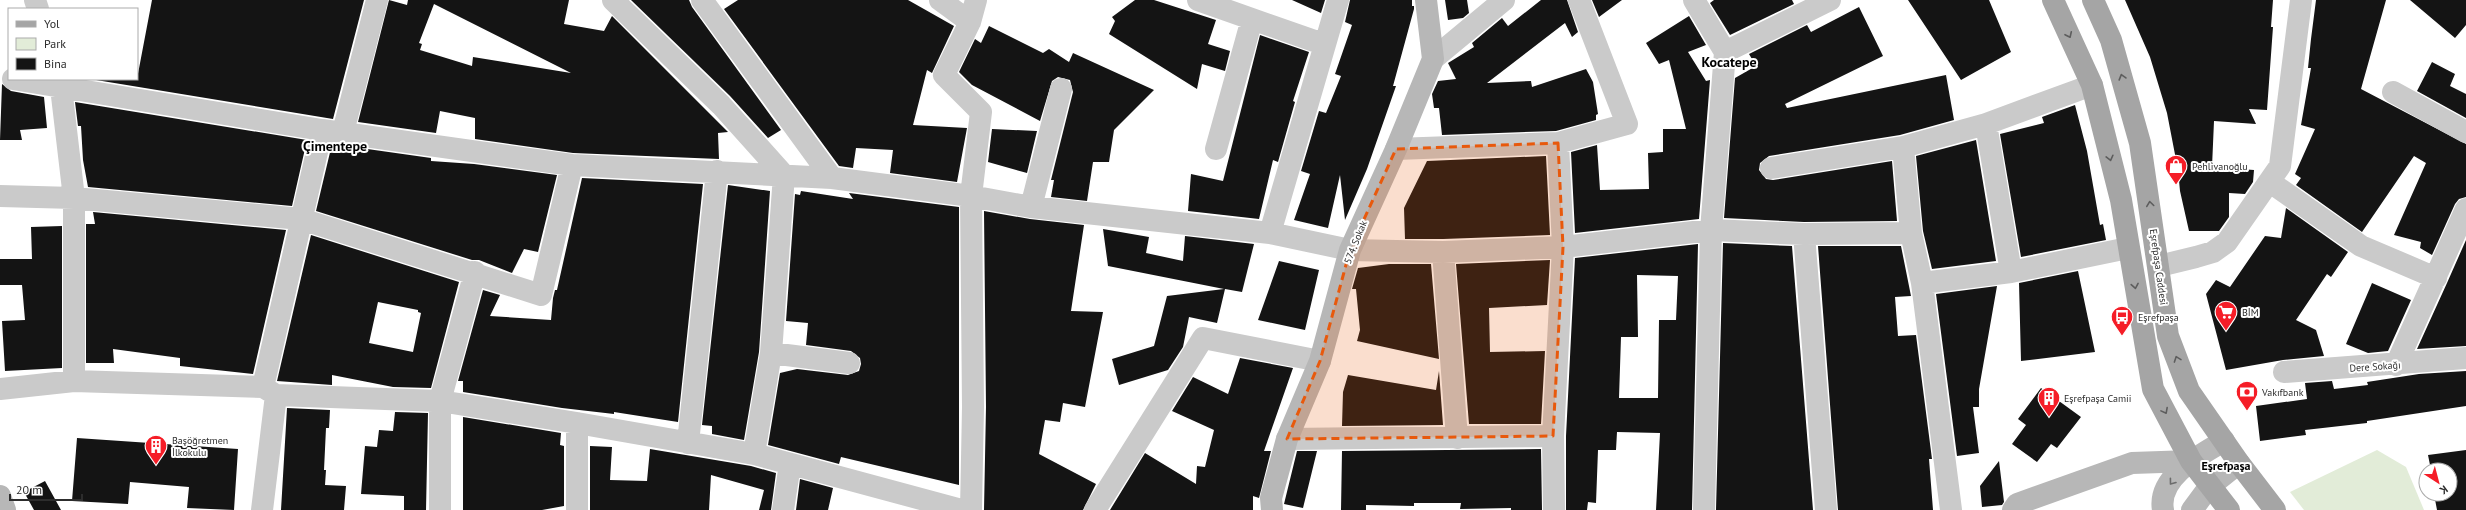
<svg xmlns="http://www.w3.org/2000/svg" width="2466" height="510" font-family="'PT Sans',sans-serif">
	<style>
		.green { fill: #e2ecd8 }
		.building { fill: #141414; fill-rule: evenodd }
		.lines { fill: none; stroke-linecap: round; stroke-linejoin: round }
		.street { stroke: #cacaca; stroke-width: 22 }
		.secondary { stroke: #b7b7b7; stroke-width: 22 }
		.primary { stroke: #a5a5a5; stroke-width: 22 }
		.oneway { stroke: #5d5d5d }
		.oneway2 { stroke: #6b6b6b }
		.marked { fill: #e8590c; fill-opacity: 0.2; stroke: #e8590c; stroke-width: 3; stroke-dasharray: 8 5; stroke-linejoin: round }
		.labels { text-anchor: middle; stroke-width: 4; stroke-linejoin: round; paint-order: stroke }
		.poi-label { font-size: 10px; fill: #2d2d2d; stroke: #fff; text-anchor: start }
		.street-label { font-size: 10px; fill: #2d2d2d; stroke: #fff }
		.quarter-label { font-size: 12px; font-weight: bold; fill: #000; stroke: #fff }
		.district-label { font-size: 14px; font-weight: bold; fill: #000; stroke: #fff }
	</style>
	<rect width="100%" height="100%" fill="#fff"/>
	<path class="green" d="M2377,450L2406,467L2424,510H2304L2290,492Z"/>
	<path class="building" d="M152,0H364L333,119L90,79H137Z
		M389,0L407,5L408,0H569L564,24L604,31L612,16L728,132L718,133L719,159L573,153L475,139V118L440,111L436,133L358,122ZM434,4L571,73L473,57L472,66L420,50L422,44L419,43Z
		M631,0H689L692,7L781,130L768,138L730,96Z
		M738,0H908L954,26L932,73L927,70L913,125L967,128L957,182L890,173L893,150L856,148L853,168L839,166L724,9Z
		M1135,0H1154L1216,20L1208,44L1230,51L1225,71L1202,64L1197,89L1109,34L1115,21L1112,17Z
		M1292,0H1325L1321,13Z
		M1350,0H1412V6H1414V9L1393,86H1396L1367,169L1345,220L1340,175L1328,228L1294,220L1310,174L1301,171L1319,111L1326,113L1341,76L1335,74L1352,25L1345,22Z
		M1445,0H1467L1469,13L1463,18L1448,20Z
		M1541,0H1567L1578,32L1572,37L1565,23L1487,83L1531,81L1532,87L1586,69L1593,82L1598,114L1596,115V120L1556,131L1442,135L1439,108H1434L1432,94L1438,81L1456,79L1448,63L1474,47L1472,43L1502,18L1508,26Z
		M1592,0H1622L1599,17Z
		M1714,0H1792L1794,4L1730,35L1710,3Z
		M1908,0H1989L2011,52L1961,80Z
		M2125,0H2273L2271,27H2273L2267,110L2249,109L2256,124L2214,121L2212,167L2254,170L2253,182L2245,194L2229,193V217L2219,231H2189L2180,191L2178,170L2167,113L2150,57Z
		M2316,0H2386L2361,89L2466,144V197L2459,199L2455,204L2432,255L2420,248L2421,242L2394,235L2426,163L2414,156L2362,232L2296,185L2301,178L2295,174L2315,129L2301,125L2311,68H2308L2311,39Z
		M2410,0H2466V25L2455,38Z
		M1859,7L1883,56L1785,104L1787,108L1946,75L1954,120L1900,135L1769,156L1760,163L1759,170L1766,179L1773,180L1892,161L1897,221L1804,222L1724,218L1735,78L1756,66L1749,54L1807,25L1811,32Z
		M1689,16L1706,45L1688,52L1706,81L1710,80L1699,219L1575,233L1571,152L1597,145L1600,190L1649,189L1648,153L1663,152V129H1686L1669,60L1659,64L1646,43Z
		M989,26L1043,53L1049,49L1069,62L1073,53L1154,90L1114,130L1109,162H1093L1087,201L1051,197L1054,180H1051L1073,92L1070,80L1058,77L1052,81L1040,121L972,85L959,72L975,39L981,43Z
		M1260,35L1309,52L1293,101L1295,102L1278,162L1273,160L1259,219L1188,211L1191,174L1223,181Z
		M2432,62L2455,74L2450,86L2466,94V118L2417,91Z
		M2,84L11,91L44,97L47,128L20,130L22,140H0Z
		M75,102L307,140L292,206L88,187L83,160L81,126H78Z
		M2075,105L2087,151L2100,225L2103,224L2106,240L2021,257L2000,134L2044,123L2042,117Z
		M992,129L1037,131L1027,173L988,162Z
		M1976,140L1996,261L1932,269L1923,231L1916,156Z
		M332,144L431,158V161L474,164L557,175L538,252L524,249L512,273L479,260H472L316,211Z
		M1546,156L1550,235L1443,239H1405L1404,208L1427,161Z
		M582,178L703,184L678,422L614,412V414L562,408L463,392V381H458L483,290L500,295L490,316L551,320L553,298L555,290H557Z
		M728,185L770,191L759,352L744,440L712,434V426L702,425Z
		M801,191L853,199L849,193L959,207V485L841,457L839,464L768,445L780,373L797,369L848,375L859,371L861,364L860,358L851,351L806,345L808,323L786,321L795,194L800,195Z
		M2286,208L2348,252L2331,277L2327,274L2296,320L2316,330L2324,356L2283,360L2226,370L2206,294L2216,280L2230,287L2265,236L2281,238Z
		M984,211L1030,219L1084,225L1071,311L1103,312L1085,407L1063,403L1060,422L1045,420L1039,454L1096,484L1083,510H984L986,407Z
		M93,212L286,230L253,374L180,366V358L113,349L114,363H86V224H95Z
		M62,226V368L5,371L2,321L25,320L22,285H0V259H32L31,227Z
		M1103,229L1149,237L1146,253L1183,261L1185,236L1254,244L1242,292L1225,289L1217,323L1189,317L1183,347L1168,370L1119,385L1112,359L1154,346L1167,296L1224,289L1108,266Z
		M311,235L459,282L431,388L393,387L332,375V385L277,381ZM378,302L418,310V312L421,313L413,352L369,343Z
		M2466,240V346L2417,349L2447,283Z
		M1723,243L1792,246L1813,510H1716Z
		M1698,244L1692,510H1656L1660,433L1617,432L1616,450H1598L1596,503L1588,502L1587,510H1566V436L1575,258ZM1637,275L1678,276L1676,320H1659L1658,398H1619L1621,337H1638Z
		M1818,246H1901L1911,296L1895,297L1898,336L1916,335L1932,459H1929L1933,510H1838Z
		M1550,260L1547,305L1489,308L1490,352L1545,351L1541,424H1469L1456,264Z
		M1279,261L1319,270L1305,330L1258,320Z
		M1389,264H1431L1439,359L1357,341L1360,330L1356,289H1352L1358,268Z
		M2078,271L2095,352L2021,361L2019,283Z
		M2372,283L2411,300L2388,351L2368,353L2346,344Z
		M1997,286L1979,389V407H1973L1979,453L1957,456L1936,294Z
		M1240,358L1293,368L1264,451H1271L1259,498L1253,496V510H1110L1145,453L1196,484L1197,466L1205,467L1214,430L1172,411L1193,377L1228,394Z
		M1439,371L1443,425L1342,426L1343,392L1348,375L1436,390Z
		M2466,371V406L2367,421V423L2305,430L2306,435L2260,441L2256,406L2307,399L2305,383L2332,381L2334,389L2368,385L2367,382L2419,374Z
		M2041,388L2081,417L2057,448L2051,444L2037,462L2012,444L2026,425L2018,419Z
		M287,408L330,410L329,428H326L324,470H326L325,485L346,486L344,510H281Z
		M395,412L428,413L426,510H404V496L361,494L365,446L377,447L379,430L393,431Z
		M463,417L561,433L560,445L564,446V506L542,510H463Z
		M77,438L238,449L234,510L187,508L189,487L130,482L128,504L72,501Z
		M590,446L612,447L610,480L647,481L650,449L751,466L776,473L771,510H759L764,490L711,475L709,510H590Z
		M1541,449L1542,510H1511V508L1460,509L1461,503H1414V506L1366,505V510H1341L1342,451Z
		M2466,450V510H2437L2434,494H2450V470H2431L2428,455Z
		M1297,451H1317L1303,508L1284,504Z
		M1999,461L2004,502L2002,505L1982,507L1980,486Z
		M800,479L833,488L828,510H796Z
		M45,481L61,510H34L24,492Z"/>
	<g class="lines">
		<path class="street" d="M35,0L38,9
			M613,0L721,105L784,175L771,353L754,454
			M702,0L832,178
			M940,0L970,22
			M1198,0L1323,44
			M1694,0L1725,52L1711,230L1704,510
			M1725,52L1830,0
			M1433,59L1504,0
			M13,79L322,130L572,165L832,178L971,196L1031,207L1270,233L1350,250L1443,252L1563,247L1711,230L1804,234L1911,233
			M60,79L74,198V381
			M2393,92L2466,132
			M1986,124L2011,272
			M343,132L377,0
			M1903,147L1911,233L1922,283L1951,510
			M1216,149L1252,19
			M1396,149L1558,143L1627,124L1579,0
			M1771,168L1903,147L1986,124L2092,85
			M2270,182L2361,246L2436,278
			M0,196L74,198L301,219L541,295L572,165
			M1031,207L1061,89
			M1270,233L1338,0
			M1804,234L1826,510
			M1443,252L1457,438
			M2159,266L2196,257L2213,252L2227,242L2280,166L2301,0
			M1922,283L2011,272L2128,248
			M771,353L849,363
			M2396,365L2466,209
			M2284,372L2466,358
			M263,387L322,130
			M0,389L74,381L263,387L276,395L440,401L577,423L754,454L962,510
			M1287,439L1553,436
			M688,443L717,171
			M262,510L276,395
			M440,510V401L475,272
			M577,510V423
			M783,510L790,464
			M971,510L973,407L971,196L981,112L944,75L970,22L976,0
			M1095,510L1203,338L1320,361
			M1554,510L1553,436L1563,247L1558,143"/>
		<path class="secondary" d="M0,496L5,510
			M1272,510L1271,498L1287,439L1320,361L1350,250L1396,149L1433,59L1426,0
			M2013,510L2017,504L2132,463L2191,461
			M2163,510C2157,477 2200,455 2224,441
			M2192,510L2209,487L2239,463"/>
		<path class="primary" d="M2053,0L2092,85L2121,200L2153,389L2191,461L2229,510
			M2093,0L2111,40L2140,143L2168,336L2189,391L2239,463L2275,510"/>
	</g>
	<defs><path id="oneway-chevron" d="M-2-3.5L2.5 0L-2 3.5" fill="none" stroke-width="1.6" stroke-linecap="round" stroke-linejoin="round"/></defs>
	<g class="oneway">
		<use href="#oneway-chevron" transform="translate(2069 35) rotate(65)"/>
		<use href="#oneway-chevron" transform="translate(2122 77) rotate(-106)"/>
		<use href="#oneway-chevron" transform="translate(2110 158) rotate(76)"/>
		<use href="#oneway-chevron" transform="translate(2150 204) rotate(-98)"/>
		<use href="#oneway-chevron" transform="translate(2135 286) rotate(80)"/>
		<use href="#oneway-chevron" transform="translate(2177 359) rotate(-110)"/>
		<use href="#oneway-chevron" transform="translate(2165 411) rotate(62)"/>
	</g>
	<use class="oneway2" href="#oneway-chevron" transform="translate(2172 482) rotate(127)"/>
	<path class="marked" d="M1558,143L1563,247L1553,436L1287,439L1320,361L1350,250L1396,149Z"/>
	<defs>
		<g id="shop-pin" transform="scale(1.15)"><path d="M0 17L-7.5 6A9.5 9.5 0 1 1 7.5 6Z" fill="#f51d27" stroke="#fff"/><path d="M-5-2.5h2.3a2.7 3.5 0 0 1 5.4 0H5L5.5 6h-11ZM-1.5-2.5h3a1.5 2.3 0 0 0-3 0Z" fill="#fff"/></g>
		<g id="supermarket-pin" transform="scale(1.15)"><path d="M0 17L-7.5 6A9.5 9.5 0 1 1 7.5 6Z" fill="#f51d27" stroke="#fff"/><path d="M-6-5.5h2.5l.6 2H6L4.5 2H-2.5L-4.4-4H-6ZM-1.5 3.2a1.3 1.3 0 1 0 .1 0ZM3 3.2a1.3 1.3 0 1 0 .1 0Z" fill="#fff"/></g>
		<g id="bus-pin" transform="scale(1.15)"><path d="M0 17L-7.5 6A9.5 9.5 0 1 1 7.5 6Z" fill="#f51d27" stroke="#fff"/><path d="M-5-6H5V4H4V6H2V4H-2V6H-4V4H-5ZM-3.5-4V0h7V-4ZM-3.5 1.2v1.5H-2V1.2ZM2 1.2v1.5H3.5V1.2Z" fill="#fff"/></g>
		<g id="bank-pin" transform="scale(1.15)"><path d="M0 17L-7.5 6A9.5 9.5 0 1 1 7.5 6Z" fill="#f51d27" stroke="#fff"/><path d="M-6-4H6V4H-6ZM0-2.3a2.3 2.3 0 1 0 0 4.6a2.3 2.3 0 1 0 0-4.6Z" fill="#fff"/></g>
		<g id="building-pin" transform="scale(1.15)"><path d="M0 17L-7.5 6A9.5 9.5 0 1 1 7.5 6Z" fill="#f51d27" stroke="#fff"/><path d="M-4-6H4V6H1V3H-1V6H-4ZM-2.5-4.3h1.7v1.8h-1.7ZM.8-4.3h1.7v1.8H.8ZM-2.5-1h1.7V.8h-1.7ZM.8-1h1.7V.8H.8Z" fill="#fff"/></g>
	</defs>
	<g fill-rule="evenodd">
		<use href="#shop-pin" x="2176" y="166"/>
		<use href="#supermarket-pin" x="2226" y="312"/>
		<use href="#bus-pin" x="2122" y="317"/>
		<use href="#bank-pin" x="2247" y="392"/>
		<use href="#building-pin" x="2049" y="398"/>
		<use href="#building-pin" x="156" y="446"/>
	</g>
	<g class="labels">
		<g class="poi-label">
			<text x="2192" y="170">Pehlivanoğlu</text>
			<text x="2242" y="316">BİM</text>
			<text x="2138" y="321">Eşrefpaşa</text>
			<text x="2262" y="396">Vakıfbank</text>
			<text x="2064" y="402">Eşrefpaşa Camii</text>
			<text x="172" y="444">Başöğretmen<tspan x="172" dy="12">İlkokulu</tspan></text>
		</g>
		<g class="street-label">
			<text transform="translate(1355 242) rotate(-68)" y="4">574. Sokak</text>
			<text transform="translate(2159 267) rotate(82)" y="4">Eşrefpaşa Caddesi</text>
			<text transform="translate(2375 366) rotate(-4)" y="4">Dere Sokağı</text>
		</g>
		<g class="quarter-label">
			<text x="2226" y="470">Eşrefpaşa</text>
		</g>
		<g class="district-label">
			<text x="1729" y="67">Kocatepe</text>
			<text x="335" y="151">Çimentepe</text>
		</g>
	</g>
	<rect x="8" y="8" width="130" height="72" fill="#ffffff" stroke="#ababab"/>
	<rect x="16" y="21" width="20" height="6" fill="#a5a5a5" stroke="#ababab"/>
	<text x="44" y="28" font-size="12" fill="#2d2d2d">Yol</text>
	<rect x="16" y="38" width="20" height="12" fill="#e2ecd8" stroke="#ababab"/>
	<text x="44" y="48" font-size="12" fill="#2d2d2d">Park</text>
	<rect x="16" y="58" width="20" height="12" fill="#141414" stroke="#ababab"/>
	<text x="44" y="68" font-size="12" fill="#2d2d2d">Bina</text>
	<g transform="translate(2438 482) rotate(144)"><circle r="19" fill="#ffffff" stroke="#ababab"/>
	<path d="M0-3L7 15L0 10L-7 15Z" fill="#f51d27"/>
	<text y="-6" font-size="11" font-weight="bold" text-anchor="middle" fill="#2d2d2d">K</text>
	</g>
	<path d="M10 494v6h72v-6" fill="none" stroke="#2d2d2d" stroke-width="2"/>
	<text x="16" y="494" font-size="12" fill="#2d2d2d" stroke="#ffffff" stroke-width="3" paint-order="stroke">20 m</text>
</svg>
